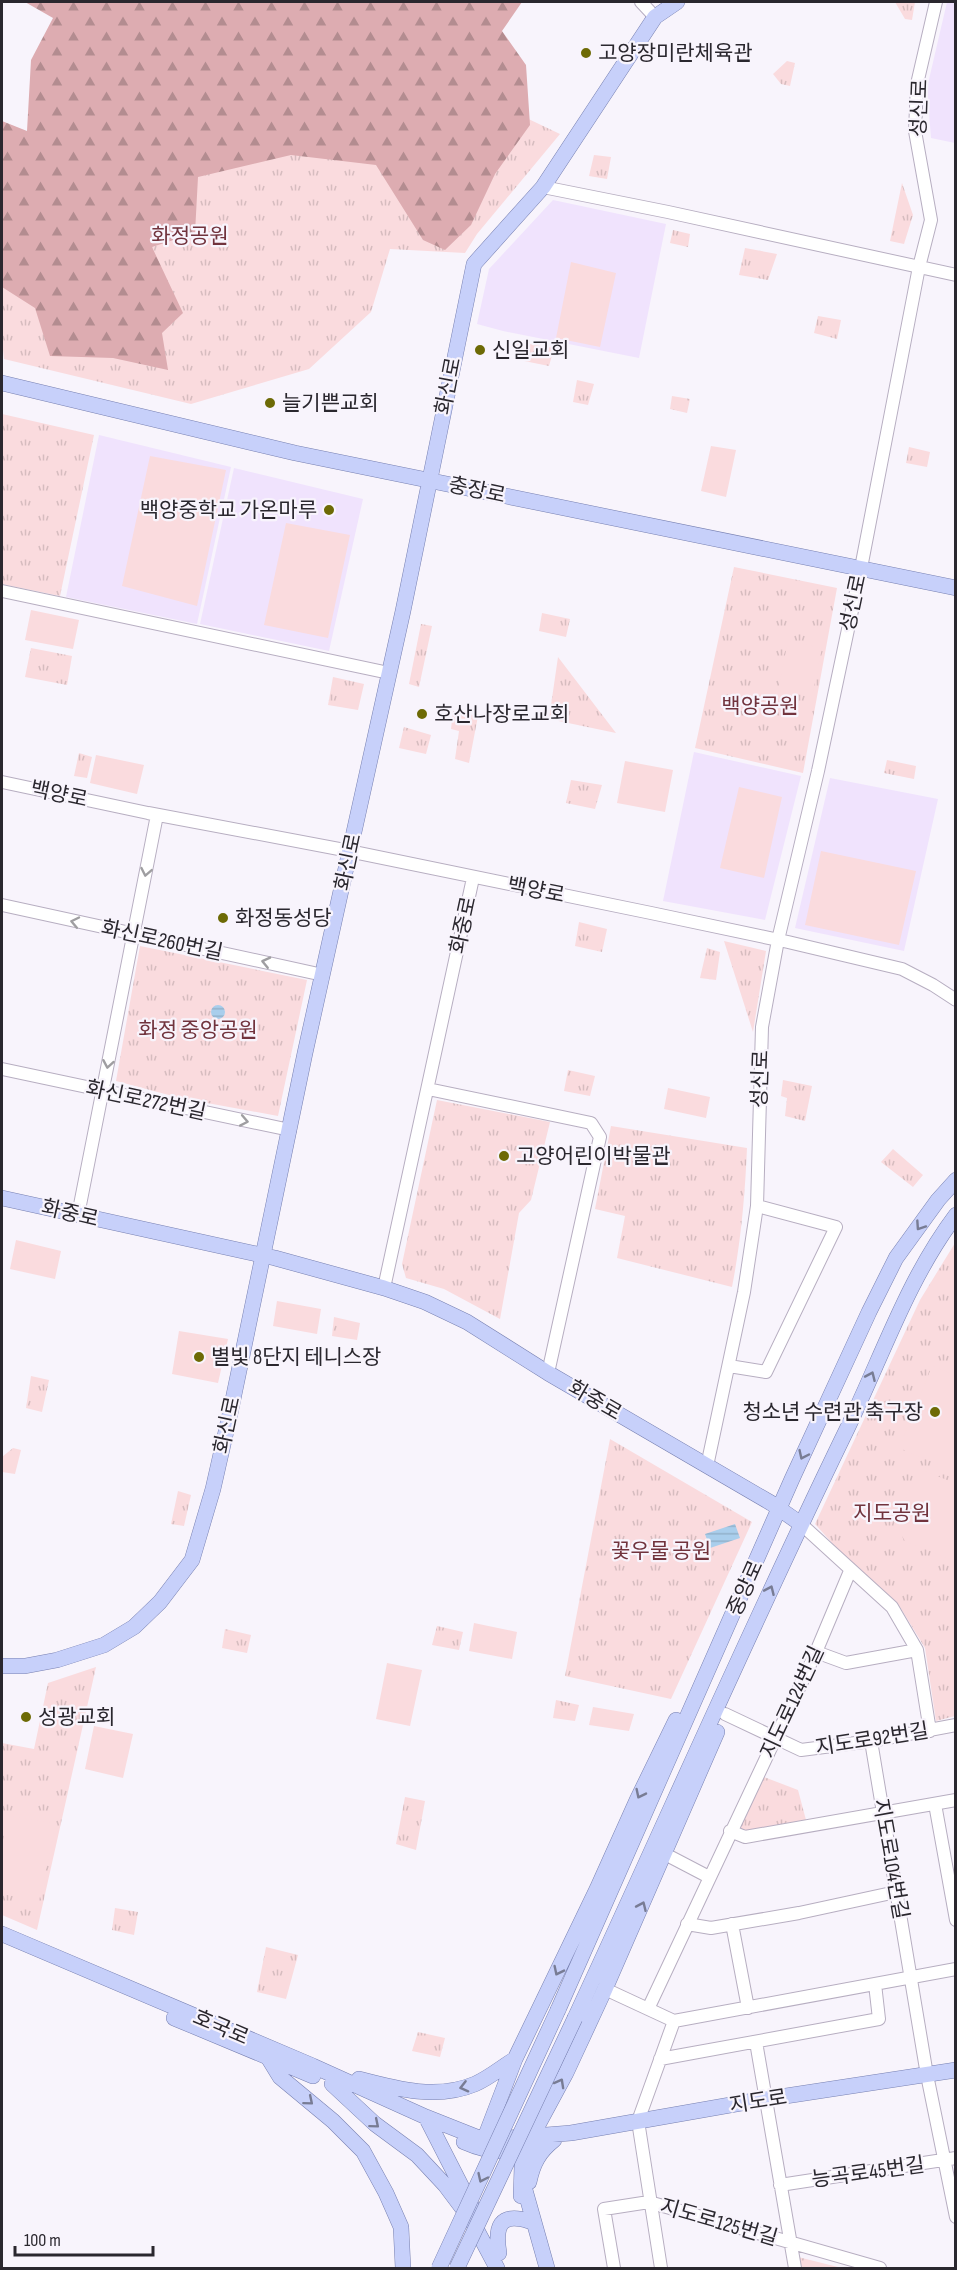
<svg xmlns="http://www.w3.org/2000/svg" width="957" height="2270" font-family="'Sofia Sans Condensed','Noto Sans KR',sans-serif">
	<style>
		.built { fill: #f0e3fd }
		.grass { fill: url(#grass-tufts) }
		.forest { fill: url(#forest-firs) }
		.pitch { fill: #fadbde }
		.water { fill: url(#water-rules) }
		.lines { fill: none; stroke-linecap: round; stroke-linejoin: round }
		.minor-casing { stroke: #b7aec1; stroke-width: 14 }
		.major-casing { stroke: #7880b1; stroke-width: 16 }
		.minor { stroke: #fff; stroke-width: 12 }
		.major { stroke: #c7d0fa; stroke-width: 15 }
		.major-bridge-casing { stroke: #7880b1; stroke-width: 16; stroke-linecap: butt }
		.major-bridge { stroke: #c7d0fa; stroke-width: 15 }
		.oneway { stroke: #9f9ea1 }
		.oneway2 { stroke: #787c94 }
		.poi-dot { fill: #6d6a05; stroke: #f8f4fc; stroke-width: 2 }
		.labels { text-anchor: middle; stroke-width: 4.5; stroke-linejoin: round; paint-order: stroke }
		.poi-label { font-size: 21px; fill: #2a272e; stroke: #f8f4fc; text-anchor: start }
		.street-label { font-size: 21px; fill: #2a272e; stroke: #f8f4fc }
		.park-label { font-size: 21px; fill: #71333d; stroke: #f8f4fc }
	</style>
	<defs>
		<pattern id="grass-tufts" width="24" height="20" patternUnits="userSpaceOnUse" patternTransform="scale(1.5)"><rect width="24" height="20" fill="#fadbde"/><path d="M3 7l-1-3M5 7V3M7 7l1-3M15 17l-1-3M17 17v-4M19 17l1-3" fill="none" stroke="#d6bcbf"/></pattern>
		<pattern id="forest-firs" width="22" height="20" patternUnits="userSpaceOnUse" patternTransform="scale(1.5)"><rect width="22" height="20" fill="#ddacb1"/><path d="M5 1l3.5 6h-7zM16 11l3.5 6h-7z" fill="#b38c90"/></pattern>
		<pattern id="water-rules" width="6" height="5" patternUnits="userSpaceOnUse" patternTransform="scale(1.5)"><rect width="6" height="5" fill="#a9ceec"/><path d="M0 2.5h6" fill="none" stroke="#92b1cb"/></pattern>
	</defs>
	<rect width="100%" height="100%" fill="#f8f4fc"/>
	<path class="built" d="M947,2H955V143L931,138L927,88Z
		M553,200L666,224L639,358L503,331L477,324L489,269Z
		M99,435L231,467L197,624L66,597Z
		M234,468L363,499L329,651L200,624Z
		M694,752L801,776L765,920L663,901Z
		M830,778L938,799L904,951L795,928Z"/>
	<path class="grass" d="M895,2H915L912,20L905,19Z
		M377,47L560,134L477,234L465,253L390,249L371,312L309,369L191,404L4,359L2,341V204Z
		M787,61L795,63L790,86L781,84L773,74Z
		M594,155L611,157L607,179L589,176Z
		M902,183L913,215L904,244L890,241Z
		M673,230L690,234L688,247L670,243Z
		M745,248L777,254L768,280L739,275Z
		M818,316L841,320L837,339L814,333Z
		M518,342L554,348L549,366L514,359Z
		M577,380L594,384L588,405L573,402Z
		M672,396L690,399L687,413L670,409Z
		M2,414L94,435L60,596L2,584Z
		M909,447L930,452L927,467L906,463Z
		M734,567L837,588L803,773L695,748Z
		M542,613L570,619L566,637L539,631Z
		M421,624L432,626L419,687L409,684Z
		M31,648L72,656L67,685L25,677Z
		M558,657L616,733L549,719Z
		M333,677L364,684L358,710L328,705Z
		M453,711L478,716L469,763L455,759L459,731L451,729Z
		M404,727L431,735L426,754L399,748Z
		M79,753L92,757L87,778L74,776Z
		M887,760L916,766L914,779L884,773Z
		M571,780L602,785L595,809L566,803Z
		M579,922L607,929L602,952L575,946Z
		M724,941L766,951L753,1032Z
		M140,946L307,980L278,1116L180,1098L116,1081Z
		M707,948L720,952L716,980L700,978Z
		M568,1070L595,1076L590,1096L564,1091Z
		M783,1080L812,1086L805,1121L785,1116L787,1098L781,1096Z
		M437,1100L550,1122L531,1200L519,1213L500,1319L444,1289L406,1278L402,1264Z
		M611,1126L747,1148C745,1195 741,1241 732,1287L617,1258L625,1216L595,1209Z
		M893,1149L923,1175L913,1187L881,1162Z
		M955,1243V1716L936,1721L925,1648L900,1607L842,1554L815,1524L920,1300Z
		M334,1317L360,1323L357,1340L332,1336Z
		M31,1376L49,1380L42,1412L26,1408Z
		M610,1439L752,1522L671,1699L565,1676Z
		M13,1448L21,1450L15,1474L2,1472V1457Z
		M178,1491L191,1495L184,1526L171,1524Z
		M437,1626L463,1632L459,1650L432,1645Z
		M225,1629L251,1635L247,1653L222,1648Z
		M96,1667L37,1930L2,1915V1743L34,1749L48,1683Z
		M556,1700L579,1705L575,1721L553,1718Z
		M764,1777L798,1790L806,1820L745,1831L738,1828Z
		M405,1797L425,1801L416,1850L396,1844Z
		M115,1908L138,1912L134,1935L112,1930Z
		M266,1947L298,1955L286,1999L257,1992Z
		M418,2032L445,2038L440,2057L412,2051Z
		M798,2257L842,2268H801Z"/>
	<path class="forest" d="M25,2H522L502,31L526,65L530,125L495,174L471,225L445,250L423,240L376,165L291,155L198,177L195,233L152,247L183,313L162,333L168,370L113,358L50,356L35,308L2,287V121L27,131L31,60L53,18Z"/>
	<path class="pitch" d="M571,262L616,273L600,347L556,338Z
		M711,446L736,450L726,497L701,491Z
		M150,456L226,470L197,606L122,586Z
		M286,523L350,535L328,638L264,625Z
		M31,610L79,620L73,649L25,640Z
		M788,641L822,648L812,697L778,690Z
		M96,755L144,765L137,794L90,783Z
		M625,761L673,770L665,812L617,803Z
		M739,787L782,797L764,878L720,868Z
		M821,851L916,871L899,945L805,925Z
		M668,1088L710,1097L706,1118L664,1109Z
		M16,1240L61,1251L55,1279L10,1269Z
		M277,1301L321,1309L317,1334L273,1326Z
		M179,1331L228,1339L218,1383L172,1374Z
		M932,1366L955,1375V1471L899,1448Z
		M919,1469L955,1483V1561L905,1541L895,1525Z
		M474,1623L517,1632L512,1659L469,1651Z
		M387,1663L422,1670L410,1726L376,1719Z
		M593,1707L634,1714L629,1731L589,1725Z
		M94,1726L133,1734L123,1778L85,1769Z
		M8,1816L56,1824L39,1901L2,1894V1845Z"/>
	<path class="water" d="M211 1012a7 7 0 1 1 14 0a7 7 0 1 1-14 0Z
		M735,1524L740,1538L710,1548L705,1534Z"/>
	<g class="lines">
		<g class="minor-casing">
			<path id="minor" d="M641,2L655,17
				M543,187L668,212L956,275
				M2,591L389,673
				M2,782L148,813L339,849L651,913L788,942L902,969L933,985L956,1000
				M2,905L323,975
				M2,1069L290,1130
				M428,1089L591,1123L600,1137L548,1373
				M78,1215L157,815
				M384,1288L473,878
				M729,1366L766,1372L836,1227L757,1206
				M707,1466L744,1292L757,1206L762,1027L778,940L818,771L861,568L919,267L931,220L915,131L917,84L936,2
				M801,1524L892,1607L917,1650L930,1731
				M816,1652L846,1663L917,1650
				M725,1714L801,1750L871,1741L956,1725
				M871,1741L927,2075L956,2217
				M935,1804L956,1920
				M730,1831L745,1837L956,1800
				M665,1854L709,1877
				M687,1924L711,1928L799,1913L896,1892
				M732,1924L748,2008
				M605,1989L674,2021L956,1969
				M648,2009L816,1652L850,1571
				M756,2042L795,2268
				M660,2059L879,2019L875,1984
				M780,2185L956,2158
				M614,2268L604,2209L649,2202L880,2268
				M661,2268L638,2121L674,2021"/>
		</g>
		<g class="major-casing">
			<path id="major" d="M2,383L295,453L956,588
				M2,1198L275,1258L384,1288L425,1302L467,1322L548,1373L771,1503L801,1524
				M2,1666H25L57,1660L104,1645L134,1627L160,1602L192,1560L213,1489L230,1414L305,1053L403,611L474,264L543,187L655,17L677,2
				M2,1934L313,2066L426,2117L484,2140L571,2133L753,2101L956,2070
				M558,2010L792,1479L869,1312L896,1258L938,1200L956,1180
				M174,2018L313,2076
				M575,2018C666,1822 752,1624 847,1429C882,1357 907,1280 956,1215
				M269,2059L280,2077L333,2121L363,2151L386,2193L401,2227L403,2268
				M359,2079C397,2089 437,2100 475,2084C489,2078 502,2067 515,2059
				M332,2084L375,2124L417,2155L445,2185L472,2221L497,2268
				M426,2117L474,2211
				M464,2142C498,2157 516,2152 550,2139
				M483,2148L484,2140L515,2059L597,1889L637,1800L676,1720
				M529,2182C533,2163 539,2152 554,2140
				M523,2183L547,2268
				M521,2196L522,2166L525,2149L566,2073L605,1989L717,1732
				M499,2253C495,2227 499,2212 529,2221"/>
		</g>
		<use href="#minor" class="minor"/>
		<use href="#major" class="major"/>
		<g class="major-bridge-casing">
			<path id="major-bridge" d="M439,2268L558,2010
				M457,2268L575,2018"/>
		</g>
		<use href="#major-bridge" class="major-bridge"/>
	</g>
	<defs><path id="oneway-chevron" d="M-2-3.5L2.5 0L-2 3.5" fill="none" stroke-width="1.6" stroke-linecap="round" stroke-linejoin="round" transform="scale(1.5)"/></defs>
	<g class="oneway">
		<use href="#oneway-chevron" transform="translate(146 872) rotate(101)"/>
		<use href="#oneway-chevron" transform="translate(75 922) rotate(-168)"/>
		<use href="#oneway-chevron" transform="translate(266 962) rotate(-167)"/>
		<use href="#oneway-chevron" transform="translate(108 1064) rotate(100)"/>
		<use href="#oneway-chevron" transform="translate(244 1121) rotate(11)"/>
	</g>
	<g class="oneway2">
		<use href="#oneway-chevron" transform="translate(920 1226) rotate(124)"/>
		<use href="#oneway-chevron" transform="translate(871 1376) rotate(-66)"/>
		<use href="#oneway-chevron" transform="translate(803 1455) rotate(115)"/>
		<use href="#oneway-chevron" transform="translate(770 1590) rotate(-66)"/>
		<use href="#oneway-chevron" transform="translate(640 1794) rotate(116)"/>
		<use href="#oneway-chevron" transform="translate(642 1906) rotate(-66)"/>
		<use href="#oneway-chevron" transform="translate(558 1971) rotate(116)"/>
		<use href="#oneway-chevron" transform="translate(560 2083) rotate(-61)"/>
		<use href="#oneway-chevron" transform="translate(464 2087) rotate(166)"/>
		<use href="#oneway-chevron" transform="translate(309 2101) rotate(40)"/>
		<use href="#oneway-chevron" transform="translate(375 2124) rotate(40)"/>
		<use href="#oneway-chevron" transform="translate(482 2178) rotate(115)"/>
	</g>
	<g class="poi-dot">
		<circle cx="586" cy="53" r="6"/>
		<circle cx="480" cy="350" r="6"/>
		<circle cx="270" cy="403" r="6"/>
		<circle cx="329" cy="510" r="6"/>
		<circle cx="422" cy="714" r="6"/>
		<circle cx="223" cy="918" r="6"/>
		<circle cx="504" cy="1156" r="6"/>
		<circle cx="199" cy="1357" r="6"/>
		<circle cx="935" cy="1412" r="6"/>
		<circle cx="26" cy="1717" r="6"/>
	</g>
	<g class="labels">
		<g class="poi-label">
			<text x="598" y="60">고양장미란체육관</text>
			<text x="492" y="357">신일교회</text>
			<text x="282" y="410">늘기쁜교회</text>
			<text x="317" y="517" text-anchor="end">백양중학교 가온마루</text>
			<text x="434" y="721">호산나장로교회</text>
			<text x="235" y="925">화정동성당</text>
			<text x="516" y="1163">고양어린이박물관</text>
			<text x="211" y="1364">별빛 8단지 테니스장</text>
			<text x="923" y="1419" text-anchor="end">청소년 수련관 축구장</text>
			<text x="38" y="1724">성광교회</text>
		</g>
		<g class="street-label">
			<text transform="translate(919 108) rotate(-88)" y="7">성신로</text>
			<text transform="translate(448 386) rotate(-79)" y="7">화신로</text>
			<text transform="translate(477 490) rotate(12)" y="7">충장로</text>
			<text transform="translate(853 603) rotate(-78)" y="7">성신로</text>
			<text transform="translate(59 794) rotate(12)" y="7">백양로</text>
			<text transform="translate(348 862) rotate(-78)" y="7">화신로</text>
			<text transform="translate(536 890) rotate(11)" y="7">백양로</text>
			<text transform="translate(463 925) rotate(-78)" y="7">화중로</text>
			<text transform="translate(162 940) rotate(12)" y="7">화신로260번길</text>
			<text transform="translate(760 1079) rotate(-88)" y="7">성신로</text>
			<text transform="translate(146 1100) rotate(12)" y="7">화신로272번길</text>
			<text transform="translate(70 1213) rotate(13)" y="7">화중로</text>
			<text transform="translate(595 1400) rotate(30)" y="7">화중로</text>
			<text transform="translate(227 1425) rotate(-78)" y="7">화신로</text>
			<text transform="translate(745 1588) rotate(-66)" y="7">중앙로</text>
			<text transform="translate(792 1702) rotate(-65)" y="7">지도로124번길</text>
			<text transform="translate(872 1739) rotate(-9)" y="7">지도로92번길</text>
			<text transform="translate(891 1859) rotate(80)" y="7">지도로104번길</text>
			<text transform="translate(221 2027) rotate(23)" y="7">호국로</text>
			<text transform="translate(758 2101) rotate(-9)" y="7">지도로</text>
			<text transform="translate(868 2172) rotate(-8)" y="7">능곡로45번길</text>
			<text transform="translate(719 2222) rotate(16)" y="7">지도로125번길</text>
		</g>
		<g class="park-label">
			<text x="190" y="243">화정공원</text>
			<text x="760" y="713">백양공원</text>
			<text x="198" y="1037">화정 중앙공원</text>
			<text x="892" y="1520">지도공원</text>
			<text x="661" y="1558">꽃우물 공원</text>
		</g>
	</g>
	<rect width="957" height="2270" fill="none" stroke="#2a272e" stroke-width="6"/>
	<path d="M15 2246v9h138v-9" fill="none" stroke="#2a272e" stroke-width="3"/>
	<text x="24" y="2246" font-size="18" fill="#2a272e" stroke="#f8f4fc" stroke-width="4.5" paint-order="stroke">100 m</text>
</svg>
